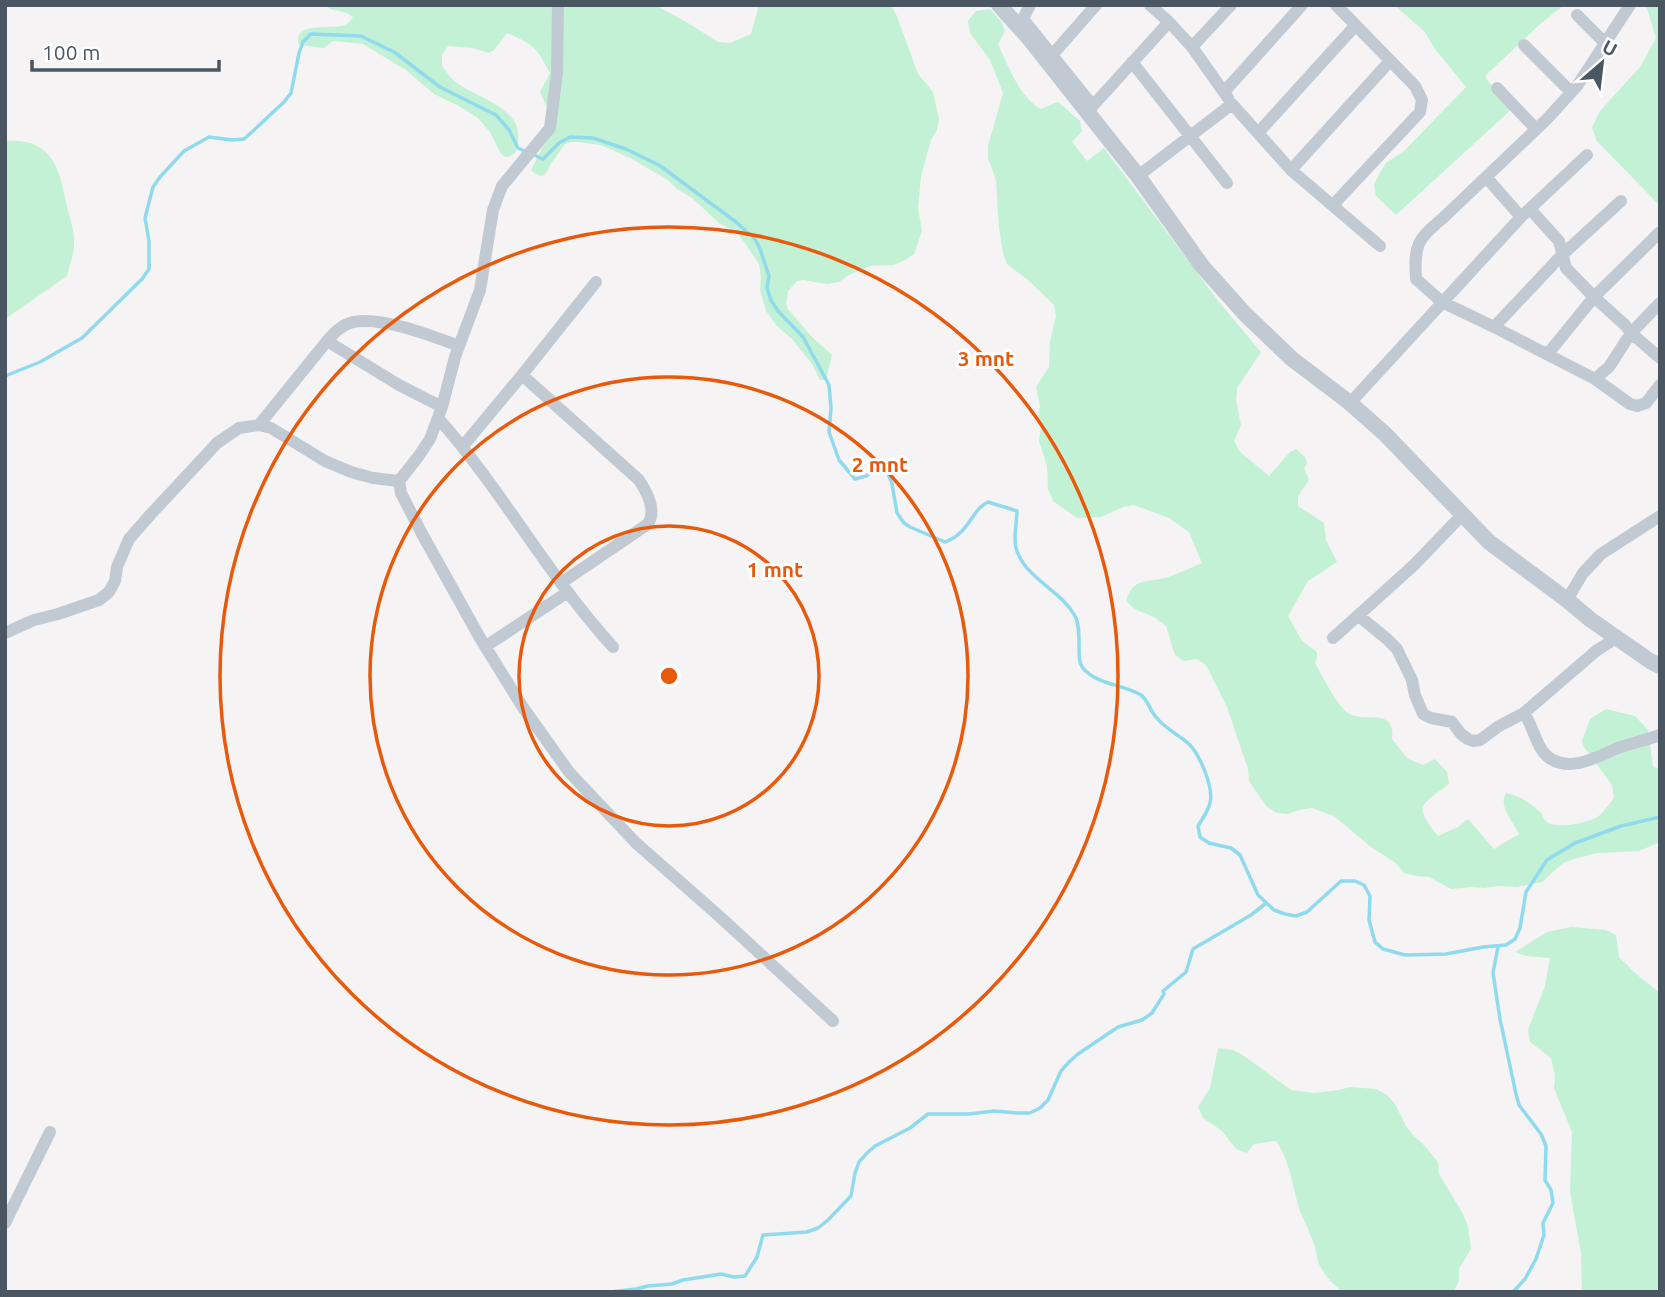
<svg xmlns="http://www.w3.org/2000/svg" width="1665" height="1297" font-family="Ubuntu,sans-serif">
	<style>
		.green { fill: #c3f1d5 }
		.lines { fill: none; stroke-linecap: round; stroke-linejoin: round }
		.stream { stroke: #90daee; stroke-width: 3.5 }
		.minor { stroke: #c1cad2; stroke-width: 12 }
		.tertiary { stroke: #c1cad2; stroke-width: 16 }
		.ring { fill: none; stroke: #e8590c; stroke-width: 3.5 }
		.centre { fill: #e8590c; stroke: #fff; stroke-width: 3.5 }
		.ring-label { font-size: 21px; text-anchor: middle; font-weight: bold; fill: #e8590c; stroke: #fff; stroke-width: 6; stroke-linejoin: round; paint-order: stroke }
	</style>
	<rect width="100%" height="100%" fill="#f5f3f3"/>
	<path class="green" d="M324,5H655L688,23L718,42L730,43L751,34L759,5H891L896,14L918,74L933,92L939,119L937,130L931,140L921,176L918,208L922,231L914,254L905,260L894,265L870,266L849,275L839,282L827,284L803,280L797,281L788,291L786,303L788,309L811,336L832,355L826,380H820L812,364L792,339L777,326L766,311L760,290L761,277L759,264L745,243L737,233L719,223L692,198L677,189L668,180L632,159L601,145L577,142H571L565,144L552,162L546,173L542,176L536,174L531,170L541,150L551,134L547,108L540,92L550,73C536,47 535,45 507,33L494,50L489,53L472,48L448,46L442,55V66C447,72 451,79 457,83C477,98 523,108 518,141C517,151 516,155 506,157L501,154L490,132L478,118L457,105L434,94L407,71L363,44L333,41L324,48L299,45C291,21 332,30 345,25C350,22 350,21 353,17C345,9 333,13 324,5Z
		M1394,5H1564L1539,25L1485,76L1498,95L1513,108L1396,215L1376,196L1374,185L1379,174L1386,163L1404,151L1466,87L1435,49L1424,31Z
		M1646,5H1660V206L1596,140L1592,127L1600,111L1640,67L1656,38Z
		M990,9L1001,21L1005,31L998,44C1009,68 1018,94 1040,109L1058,102L1080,121L1082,131L1072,142L1087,161L1104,148L1219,302L1261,352L1237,388L1236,400L1241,425L1234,441L1240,452L1269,476L1290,452L1296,449L1305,457L1307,463L1304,468L1309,480L1298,496V506L1324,523L1326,540L1337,562L1308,581L1288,616L1302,641L1317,652V658L1315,663C1322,675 1337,706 1348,713C1364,724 1396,706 1392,739L1408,759L1423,765L1435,759L1447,772L1449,784C1420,806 1413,805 1438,836L1458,827L1468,819L1494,849L1519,834C1513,821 1498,807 1506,793C1518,795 1531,803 1540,812C1543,814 1543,819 1546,821C1554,830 1591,823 1600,815C1605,810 1610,803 1614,798L1612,785L1584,747L1582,741L1590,719L1606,709L1635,716L1648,730L1653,766L1660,770V842L1639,851L1597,853L1574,859L1563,863L1542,882L1517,887L1497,886L1484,888L1471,887L1451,889L1429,877L1417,876L1404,873L1396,863L1371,847L1334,816L1312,808L1299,810L1288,814L1277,813L1267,807L1249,781L1248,769L1227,707L1206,665L1197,659L1184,661L1175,655L1166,626L1156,618L1135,609L1126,601C1134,577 1145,583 1165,578C1178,574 1190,568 1202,563L1189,532L1169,518L1134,505L1123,507L1101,517L1077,518L1053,501L1048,489L1047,466L1039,441L1041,428L1038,417L1040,406L1036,387L1049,367L1050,341L1056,316L1054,305L1028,280L1007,264L1003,253L999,228L996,180L988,158V146L1003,93L990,60L970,33L968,21L976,11Z
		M5,141C53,138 59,167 67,207C70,218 75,233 74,244C74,255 69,266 67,276L5,319Z
		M1571,927L1606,930L1616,935L1619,957L1636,974L1660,993V1292H1582L1581,1253L1570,1192L1572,1132L1554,1088L1555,1076L1551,1058L1530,1042L1528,1030L1545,986L1550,958L1526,956L1515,952L1547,932Z
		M1218,1048L1233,1050L1244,1056L1291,1090L1314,1093L1339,1090L1350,1087L1376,1089L1387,1095L1395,1104L1406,1126L1413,1135L1422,1143L1438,1162L1439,1174L1463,1214L1468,1226L1471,1249L1459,1269V1280L1454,1292H1343C1335,1286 1326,1277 1321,1268C1317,1261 1317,1255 1315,1247C1310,1230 1299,1214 1296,1197C1291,1177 1288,1158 1276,1141L1254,1144L1247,1153L1236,1149L1222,1131L1203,1118L1198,1107L1210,1088Z"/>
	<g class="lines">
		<path class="stream" d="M5,376L40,362L82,338L142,279L149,269V241L145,218L153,187L160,177L184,151L209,137L232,140L244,139L253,131L284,102L291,93L299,53L303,42L311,34L361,36L394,52L440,87L496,115L509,130L518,148L543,159L559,143L570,137L593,138L626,149L659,165L736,222L755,239L760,249L769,276L767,288L771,300L778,311L803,337L829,385L831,408L829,432L839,460L855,479L866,476L879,466L886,468L892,484L897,513L904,523L910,527L945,542C970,533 971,510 988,502L1017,511C1017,522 1013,537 1016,548C1024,578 1060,589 1075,616C1083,631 1075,659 1083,668C1095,684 1125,685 1141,695C1148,700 1150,711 1156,717C1164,728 1179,735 1189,744C1200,755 1214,788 1210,803C1208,812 1202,819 1198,826L1200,837L1209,843L1231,848L1240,855L1258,895L1274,910L1285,914L1296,916L1307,912L1341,881H1355L1364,885L1370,896L1369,920L1375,942L1383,949L1405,955L1446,954L1483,947L1506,945L1515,939L1520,928L1526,892L1547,860L1575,843L1621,826L1660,817
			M1498,947L1493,973L1500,1019L1516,1094L1519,1105L1541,1134L1546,1146L1545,1180L1551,1190L1553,1203L1543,1223L1544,1235L1536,1259L1525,1279L1513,1292
			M610,1292L636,1289L648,1286L672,1284L683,1280L721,1274L734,1277L745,1276L757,1257L763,1235L807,1232L818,1228L828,1220L851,1196L855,1173L859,1162L867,1153L875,1146L910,1128L928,1114H969L994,1111L1018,1113H1030L1040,1108L1048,1100L1061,1071L1069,1062L1078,1054L1118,1027L1142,1020L1152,1013L1164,994L1163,991L1186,972L1193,949L1251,915L1265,904"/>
		<path class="minor" d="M1030,5L1023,19L1093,106
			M1150,5L1169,22L1192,47L1231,5
			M1577,15L1605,43
			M1524,45L1571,92
			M1192,47L1228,98
			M1053,54L1096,5
			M1132,62L1227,183
			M1497,88L1536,129
			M1224,92L1302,5
			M1089,110L1169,22
			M1258,133L1355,26
			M1291,170L1390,61
			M1138,176L1232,104L1291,170L1380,246
			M1486,177L1521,217
			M1621,201L1562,255L1494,327L1442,302L1416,279C1414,244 1417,240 1443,218L1547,119L1577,86L1630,5
			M1333,205L1420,112L1422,100L1415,86L1336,5
			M1530,209L1559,241L1566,268L1594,297L1625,325L1631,333L1660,358
			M1494,327L1595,379L1630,404L1637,406L1646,403L1660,385
			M327,341L399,385L442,407
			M1545,353L1551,350L1594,297L1660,232
			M522,375L639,480C647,492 657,510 648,524L561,583
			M1595,379L1609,367L1631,333L1660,303
			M1350,403L1521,217L1587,155
			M438,418C502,490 548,576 613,647
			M259,425L327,341C334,333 341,325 353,322C381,316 432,336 459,346
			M463,446L522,375L596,282
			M399,481L401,493L421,532L480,638L522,706L569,772L636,843L719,916L833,1021
			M1567,600L1583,573L1601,554L1660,516
			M1359,616L1387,639L1397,649L1412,680L1415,695L1423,714L1431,718L1452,722L1461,734L1468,739L1473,741L1480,740L1499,726L1524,713L1596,651L1616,638
			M5,633L34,620L58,614L99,600L109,592L115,581L117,567L129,539L151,514L217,443L239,428L259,425L271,428L325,461L351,472L373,478L399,481L418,457L430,439L442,407L455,357L480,290L493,210L502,186L550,128L557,73L558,5
			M1333,638L1414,565L1463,514
			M486,646L568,592
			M1524,713C1534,727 1536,750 1551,759C1573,772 1598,756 1618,748C1632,743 1646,740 1660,735
			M5,1223L50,1132"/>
		<path class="tertiary" d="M999,5L1028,37L1138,176L1202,266L1245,314L1292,359L1350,403L1385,434L1489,542L1567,600L1591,620L1650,661L1660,666"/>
	</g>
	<g class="ring">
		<circle cx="669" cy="676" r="150"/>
		<circle cx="669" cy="676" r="299"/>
		<circle cx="669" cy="676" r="449"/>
	</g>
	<circle cx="669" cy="676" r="10" class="centre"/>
	<g class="ring-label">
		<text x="986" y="366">3 mnt</text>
		<text x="880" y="472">2 mnt</text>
		<text x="775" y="577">1 mnt</text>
	</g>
	<rect width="1665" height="1297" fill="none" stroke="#4a5661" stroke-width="14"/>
	<g transform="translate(1602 63) rotate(28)" stroke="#ffffff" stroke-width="5" paint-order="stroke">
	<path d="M0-5L12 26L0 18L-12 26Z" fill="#4a5661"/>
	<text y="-10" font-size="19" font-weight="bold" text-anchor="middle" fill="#4a5661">U</text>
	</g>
	<path d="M32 60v10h187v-10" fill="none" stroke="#4a5661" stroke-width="3.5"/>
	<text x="42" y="60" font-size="21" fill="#4a5661" stroke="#ffffff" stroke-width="5" paint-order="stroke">100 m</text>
</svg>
